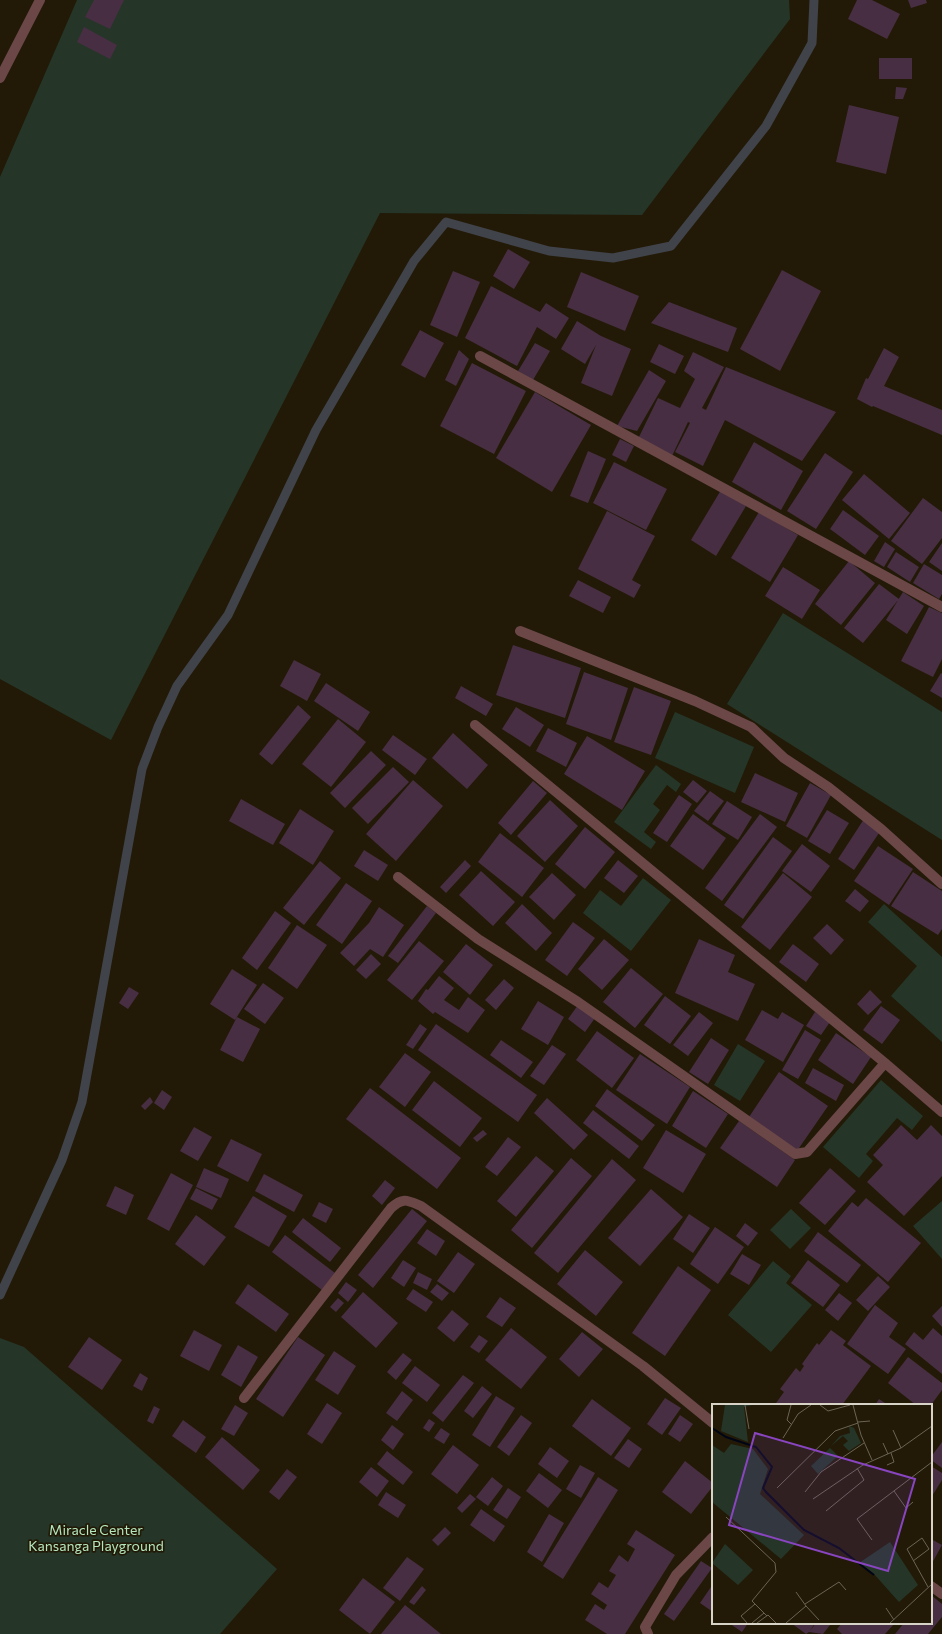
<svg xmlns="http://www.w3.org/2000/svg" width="942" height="1634" font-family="Commissioner,sans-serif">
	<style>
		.green { fill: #253628 }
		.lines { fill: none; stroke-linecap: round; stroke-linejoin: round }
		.stream { stroke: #41434b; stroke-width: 9 }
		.building { fill: #472e42 }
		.service { stroke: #6b4748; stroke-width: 10 }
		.minor { stroke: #6b4748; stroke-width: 10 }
		.labels { text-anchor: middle; stroke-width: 3.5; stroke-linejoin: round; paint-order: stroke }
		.park-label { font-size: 14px; fill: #b3e6bc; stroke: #221a07 }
		.inset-river { fill: none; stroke: #000516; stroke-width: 2 }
		.inset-road { fill: none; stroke: #6b6454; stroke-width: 1 }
		.view { fill: #8945c0; fill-opacity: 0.15; stroke: #8945c0; stroke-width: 2 }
		.inset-edge { fill: none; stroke: #d8d3c7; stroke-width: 2 }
	</style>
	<rect width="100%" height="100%" fill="#221a07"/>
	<path class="green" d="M77,0H789L790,19L642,215L380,213L111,740L0,679V177Z
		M783,613L942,712V840L727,704Z
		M675,712L754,747L735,793L655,758Z
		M656,765L681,784L676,792L667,785L653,804L660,810L644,832L656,842L651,849L614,822Z
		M643,878L671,900L631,951L583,913L600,890L621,906Z
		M884,904L942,957V1042L891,996L917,966L868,922Z
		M738,1044L765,1061L740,1101L714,1085Z
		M881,1080L923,1116L912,1130L897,1118L866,1154L873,1161L859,1178L823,1147Z
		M942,1201V1259L913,1226Z
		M791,1209L811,1228L790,1249L770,1230Z
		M773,1261L791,1276L786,1283L812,1305L771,1352L728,1315Z
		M0,1338L24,1347L277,1569L220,1634H0Z"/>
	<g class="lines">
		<path class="stream" d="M0,1295L62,1160L82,1102L142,769L158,727L177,686L228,615L316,430L414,261L446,222L549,251L613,258L671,246L766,126L812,43L814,0"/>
	</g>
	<path class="building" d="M94,0H124L110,29L85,17Z
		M857,0H872L900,14L887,39L848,19Z
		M908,0H926L927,3L911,8Z
		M84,27L117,45L110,59L77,42Z
		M879,58H912V79H879Z
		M896,87L907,88L903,99H895Z
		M849,105L899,117L886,174L836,162Z
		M508,249L530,262L514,289L493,276Z
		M782,270L821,291L780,371L740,349Z
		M453,271L480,282L457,337L430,325Z
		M581,272L639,296L625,331L567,307Z
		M491,286L540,312L546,303L569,318L556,339L537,327L517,366L465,338Z
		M669,302L737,328L728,352L651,323Z
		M577,321L601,336L631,349L612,396L581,383L596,345L585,364L561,349Z
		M420,330L444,343L425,378L401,365Z
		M535,343L550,351L533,380L518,371Z
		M659,344L684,356L675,374L650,362Z
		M884,348L899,357L884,386L942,410V435L873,406L872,407L857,399L866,378L868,379Z
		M459,350L469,359L456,386L445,380Z
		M693,352L724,367L702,408L706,410L726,367L836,412L802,461L725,420L703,466L675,452L690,423L688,422L672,456L638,439L658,398L680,408L695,379L684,371Z
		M472,363L526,391L494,454L440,426Z
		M649,370L666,381L637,431L617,426Z
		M535,392L591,425L552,492L496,458Z
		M620,439L634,446L626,462L612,455Z
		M754,442L803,471L781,510L732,482Z
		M588,451L606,459L588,503L570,496Z
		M825,453L853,472L816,529L787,511Z
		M614,462L667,489L646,530L593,503Z
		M864,474L910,513L889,539L842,500Z
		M721,490L746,506L716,556L691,540Z
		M923,498L942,512V538L922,564L891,541Z
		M843,510L879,536L865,555L830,529Z
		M607,511L655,536L632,580L641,585L634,598L578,569Z
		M759,512L798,535L770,582L731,558Z
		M885,542L895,549L884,567L874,561Z
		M942,543V571L929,562Z
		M896,552L919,567L910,582L887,567Z
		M849,561L875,583L841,625L815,604Z
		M924,564L942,575V594L939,599L913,583Z
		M783,567L820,590L802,619L765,596Z
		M578,580L611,597L603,613L569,596Z
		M879,584L899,599L863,643L844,628Z
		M903,592L924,606L907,634L886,620Z
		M929,607L942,613V659L933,677L901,661Z
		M513,645L581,668L565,718L496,695Z
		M294,660L321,674L307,701L280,686Z
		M584,672L628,688L611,740L566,724Z
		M941,673L942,674V698L930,691Z
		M326,683L370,712L358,731L314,701Z
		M461,686L493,704L486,716L455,698Z
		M634,687L671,701L651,755L614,742Z
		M298,705L311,717L272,765L259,754Z
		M516,707L544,725L530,747L502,729Z
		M338,719L366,742L331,787L302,764Z
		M548,728L577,743L566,767L536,751Z
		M453,733L488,765L467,789L432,758Z
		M393,735L427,759L415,775L382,750Z
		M587,736L645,771L622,810L564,774Z
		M371,751L386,765L345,808L330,793Z
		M393,767L409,782L368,824L352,808Z
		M755,773L798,793L785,822L741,802Z
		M413,780L443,806L396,861L366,834Z
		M693,780L707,791L697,803L683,792Z
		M533,781L547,793L511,835L498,823Z
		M810,783L831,795L807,838L786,826Z
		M710,791L724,801L708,821L694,811Z
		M679,795L692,804L667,842L653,833Z
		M241,799L285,824L273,845L229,821Z
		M550,800L578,826L545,862L517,836Z
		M727,801L752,817L738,840L712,824Z
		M300,809L334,831L313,865L279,843Z
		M827,810L849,823L830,854L808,841Z
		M693,814L726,838L703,870L670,846Z
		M760,814L777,827L722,901L705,888Z
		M864,819L881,830L854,870L838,859Z
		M585,827L615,852L585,889L555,864Z
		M500,833L544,868L522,897L478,862Z
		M773,837L792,851L743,919L724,905Z
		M802,844L830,866L811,892L782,871Z
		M878,846L913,869L889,905L854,881Z
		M364,850L388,865L378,881L354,866Z
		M465,860L471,866L446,893L440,887Z
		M618,860L638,876L624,893L604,878Z
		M320,861L341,878L304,925L283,908Z
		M481,871L515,902L493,926L459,895Z
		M913,872L942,891V929L938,935L891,906Z
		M552,873L576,895L554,920L529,897Z
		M783,873L812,897L770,950L741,927Z
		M346,883L372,901L342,944L316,925Z
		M855,889L869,901L860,912L845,901Z
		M522,904L552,933L536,951L505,923Z
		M427,906L436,913L398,963L388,956Z
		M379,907L404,925L383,957L370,949L354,966L340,953L369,923Z
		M275,911L291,923L257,970L242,958Z
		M573,922L595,938L567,976L545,960Z
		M827,924L844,940L831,955L813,938Z
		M297,925L327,945L297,989L268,968Z
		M604,939L629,960L602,990L578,969Z
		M699,939L735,955L728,972L755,984L738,1021L675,993Z
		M419,941L444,961L412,1000L387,980Z
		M466,944L493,965L470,995L443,972Z
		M793,944L819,964L806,982L779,962Z
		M371,954L381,964L366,979L356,970Z
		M631,968L663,994L635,1028L603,1002Z
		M232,969L257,985L235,1020L210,1004Z
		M439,976L454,988L444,1000L459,1010L468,997L485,1010L468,1033L435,1012L433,1014L418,1001L426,989L428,990Z
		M504,979L514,988L496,1010L485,1000Z
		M263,983L284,998L265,1024L244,1009Z
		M129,987L139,993L128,1009L119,1003Z
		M870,990L882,1002L868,1015L857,1004Z
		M665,996L691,1016L670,1044L644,1025Z
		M538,1001L564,1017L548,1045L521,1029Z
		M578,1005L595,1018L585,1032L568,1019Z
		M881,1006L900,1020L882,1044L863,1030Z
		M762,1010L778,1019L782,1012L804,1025L783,1062L745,1040Z
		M699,1012L713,1023L688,1056L673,1045Z
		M815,1012L830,1022L821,1035L806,1026Z
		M237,1017L260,1029L243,1062L220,1050Z
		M420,1024L427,1029L413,1049L406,1045Z
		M436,1024L537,1095L518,1122L418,1050Z
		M805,1030L821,1040L798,1079L782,1070Z
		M597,1031L634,1058L612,1088L576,1060Z
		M836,1033L871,1057L853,1084L818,1060Z
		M711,1038L729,1050L708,1084L689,1072Z
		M501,1040L533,1062L521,1078L490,1055Z
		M552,1045L566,1054L544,1085L530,1076Z
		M405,1053L431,1072L405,1107L379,1087Z
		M640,1054L690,1087L667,1124L616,1090Z
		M813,1068L844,1085L836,1101L805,1083Z
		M779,1072L828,1106L797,1151L749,1117Z
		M434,1081L482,1118L460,1147L412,1110Z
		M370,1088L461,1158L437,1189L346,1119Z
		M607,1089L655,1125L642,1141L595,1106Z
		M162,1090L172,1097L164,1110L154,1103Z
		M693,1091L728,1114L706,1148L672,1126Z
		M150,1097L153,1102L145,1110L141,1106Z
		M547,1098L588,1135L574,1150L534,1113Z
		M593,1110L639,1146L629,1159L583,1123Z
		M739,1121L795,1160L777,1187L720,1148Z
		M901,1125L917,1140L931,1125L942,1136V1176L904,1216L867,1182L883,1165L873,1155Z
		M194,1127L212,1137L198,1161L180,1151Z
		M483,1130L487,1134L477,1142L473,1138Z
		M666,1130L706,1154L683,1193L643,1168Z
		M508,1137L521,1147L497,1176L485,1167Z
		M231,1139L262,1154L248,1182L217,1166Z
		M536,1156L554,1171L516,1217L497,1201Z
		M571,1158L592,1176L532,1248L511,1230Z
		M612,1159L636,1180L558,1273L534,1253Z
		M204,1168L229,1179L221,1198L196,1187Z
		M830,1168L856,1191L825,1225L799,1203Z
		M171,1173L193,1185L169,1231L147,1219Z
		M264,1174L303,1195L294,1212L255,1191Z
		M385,1180L395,1188L382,1205L372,1196Z
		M115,1186L134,1195L126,1215L106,1206Z
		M196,1188L218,1199L212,1210L190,1199Z
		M651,1189L683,1217L640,1266L608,1238Z
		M253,1196L287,1216L269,1247L234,1227Z
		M866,1198L921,1243L888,1282L828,1231L852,1202L858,1207Z
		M319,1202L333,1209L326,1223L312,1216Z
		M412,1209L427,1221L373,1288L358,1275Z
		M689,1214L710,1228L693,1253L673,1239Z
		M196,1215L226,1237L204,1266L175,1244Z
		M303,1218L341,1248L330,1262L292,1232Z
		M745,1223L758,1233L748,1246L736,1236Z
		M715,1227L744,1247L718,1284L690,1264Z
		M427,1229L445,1241L436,1256L417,1243Z
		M818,1232L861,1265L847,1283L804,1251Z
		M285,1235L335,1273L322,1290L272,1252Z
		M585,1250L623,1282L596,1316L557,1284Z
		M458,1252L475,1264L454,1293L437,1281Z
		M742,1254L761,1265L749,1285L730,1274Z
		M403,1260L416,1268L404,1287L391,1278Z
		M808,1260L840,1285L823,1307L791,1283Z
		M678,1266L711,1290L665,1356L632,1333Z
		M418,1272L432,1279L427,1290L413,1283Z
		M878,1276L890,1287L868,1311L856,1300Z
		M346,1282L357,1290L348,1302L338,1293Z
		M248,1284L289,1314L276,1332L235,1303Z
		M437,1284L449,1293L442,1301L430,1292Z
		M413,1289L433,1302L426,1312L406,1299Z
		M363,1292L398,1323L376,1348L341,1317Z
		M839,1293L852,1303L838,1321L825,1310Z
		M500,1297L516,1308L502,1327L486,1317Z
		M338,1298L344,1303L336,1312L330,1307Z
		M875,1305L898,1323L889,1337L906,1349L888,1374L847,1344Z
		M942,1306V1327L932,1316Z
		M452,1310L469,1324L454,1342L437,1328Z
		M511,1328L547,1357L521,1389L485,1360Z
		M933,1328L942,1336V1374L905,1344L914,1332L923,1340Z
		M194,1330L222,1345L209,1371L180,1356Z
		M831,1330L846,1341L843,1345L871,1366L842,1405H779L776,1403L784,1392L780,1389L796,1368L800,1372L804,1366L802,1364L817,1343L819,1345Z
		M582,1332L603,1349L579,1377L559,1359Z
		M479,1335L488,1341L479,1353L470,1347Z
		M89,1337L122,1360L102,1390L68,1367Z
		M298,1337L325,1355L283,1417L256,1399Z
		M238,1345L258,1357L241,1387L221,1375Z
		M334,1351L356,1366L338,1395L315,1380Z
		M403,1353L412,1360L396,1380L387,1372Z
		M908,1357L942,1383V1390L931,1405H916L888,1383Z
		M415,1366L440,1385L427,1402L402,1383Z
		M140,1373L148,1378L142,1391L133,1386Z
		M463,1375L474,1383L443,1422L432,1413Z
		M482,1386L492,1394L473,1418L464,1411Z
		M402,1391L413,1400L397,1421L386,1413Z
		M496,1396L515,1408L490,1447L472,1435Z
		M665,1398L681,1408L662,1435L647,1424Z
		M592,1399L631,1428L611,1456L572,1426Z
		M879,1399L888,1405H875Z
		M327,1403L342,1413L322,1444L307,1434Z
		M235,1405L248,1413L234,1436L221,1429Z
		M154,1406L160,1409L153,1424L147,1421Z
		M521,1415L532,1423L509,1456L497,1447Z
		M680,1415L693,1424L680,1442L668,1434Z
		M429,1419L435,1423L429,1432L423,1428Z
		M183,1420L206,1437L196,1453L172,1436Z
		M392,1425L404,1434L393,1450L381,1440Z
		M441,1428L450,1434L444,1444L434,1438Z
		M222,1437L260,1470L243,1490L205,1457Z
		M628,1439L642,1449L629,1468L614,1458Z
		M942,1442V1468L931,1460V1457Z
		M453,1445L479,1465L457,1494L431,1474Z
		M550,1447L569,1461L557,1478L538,1464Z
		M387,1451L413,1472L403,1485L377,1464Z
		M685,1461L713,1483V1486L691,1514L662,1492Z
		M580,1465L595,1473L581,1498L566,1489Z
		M931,1466L942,1473V1480L932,1496Z
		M371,1467L389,1481L377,1497L359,1482Z
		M287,1469L297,1477L279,1500L269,1492Z
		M539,1473L562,1490L548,1508L526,1491Z
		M492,1477L503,1486L488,1506L476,1497Z
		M598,1477L618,1490L563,1579L543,1566Z
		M508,1488L521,1497L507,1519L493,1510Z
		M386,1492L406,1505L398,1518L378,1505Z
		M470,1494L476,1499L462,1513L457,1508Z
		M481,1509L505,1526L494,1542L470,1525Z
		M549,1514L564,1523L542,1562L527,1552Z
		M445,1527L451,1533L438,1546L432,1540Z
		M636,1530L675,1555L625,1634H607L585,1620L595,1604L604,1610L607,1605L591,1594L599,1582L608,1588L616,1575L609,1571L619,1555L628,1562L635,1549L627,1544Z
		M931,1539L942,1545L931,1565Z
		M407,1557L424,1569L400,1601L383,1588Z
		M701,1561L712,1568L674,1621L664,1614Z
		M363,1578L395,1602L370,1634L339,1610Z
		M713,1584V1612L700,1603Z
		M422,1586L426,1590L414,1605L409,1602Z
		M931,1595L942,1604V1617L928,1634H895L904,1623H931Z
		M405,1605L441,1634H381Z
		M729,1623H748L742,1632Z
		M791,1623H815L810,1631L816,1623H827L830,1625L823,1634L809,1632L806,1634Z
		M842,1623H895L885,1634H842L837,1629Z"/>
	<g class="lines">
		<path class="service" d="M0,78L40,0"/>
		<path class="minor" d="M480,356L942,607
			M520,631L695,701L751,727L784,758L828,787L881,829L942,884
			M475,725L885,1063L942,1112
			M398,877L478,939L578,1002L795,1154L807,1152L885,1063
			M244,1398L391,1208C403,1197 407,1200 421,1206L643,1366L713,1423
			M931,1586L942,1594
			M648,1634L645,1627L676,1575L713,1537"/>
	</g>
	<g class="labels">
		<g class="park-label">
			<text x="96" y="1535">Miracle Center<tspan x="96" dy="16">Kansanga Playground</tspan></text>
		</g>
	</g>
	<g transform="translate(712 1404)">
		<rect width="220" height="220" fill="#221a07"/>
		<path d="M13,1H40L32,3L36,38L9,27ZM137,22L142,24L149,39L137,47L131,41L136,37L131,32L119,42L128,32L138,29ZM19,40L41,45L56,65L48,90L92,131L69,155L0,98V41L12,49ZM118,44L126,52L106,70L99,62ZM178,138L206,181L187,198L162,170L147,159ZM13,140L41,166L26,181L0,159Z" fill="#253628"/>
		<path class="inset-river" d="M0,24L14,33L44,43L60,63L51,84L54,88L92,126L127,144L162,171"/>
		<path class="inset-road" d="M33,1L37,25M79,1L75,16L79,20M108,1L116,7L138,1M141,1L149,31L160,56M146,18L158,17M181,26L189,44M71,34L86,10L99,1M171,39L176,50M175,61L182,58L179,49M65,84L123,27L146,19M182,87L194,104L201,98M93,88L109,68L152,39M101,95L151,61L189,44L220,22M114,107L152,76L145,64M14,113L63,159L64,168L40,197L55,212M160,136L145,115L220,58M201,157L217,145L210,134L195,145L216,183M84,188L94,202M93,200L127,178L134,186M174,204L182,216M35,219L29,212L43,200M40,219L52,209M45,219L56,211L64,219M74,219L94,202L107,216M178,219L220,180"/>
		<path class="view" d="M43,29L203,75L176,167L17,121Z"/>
		<rect width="220" height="220" class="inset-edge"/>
	</g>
</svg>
